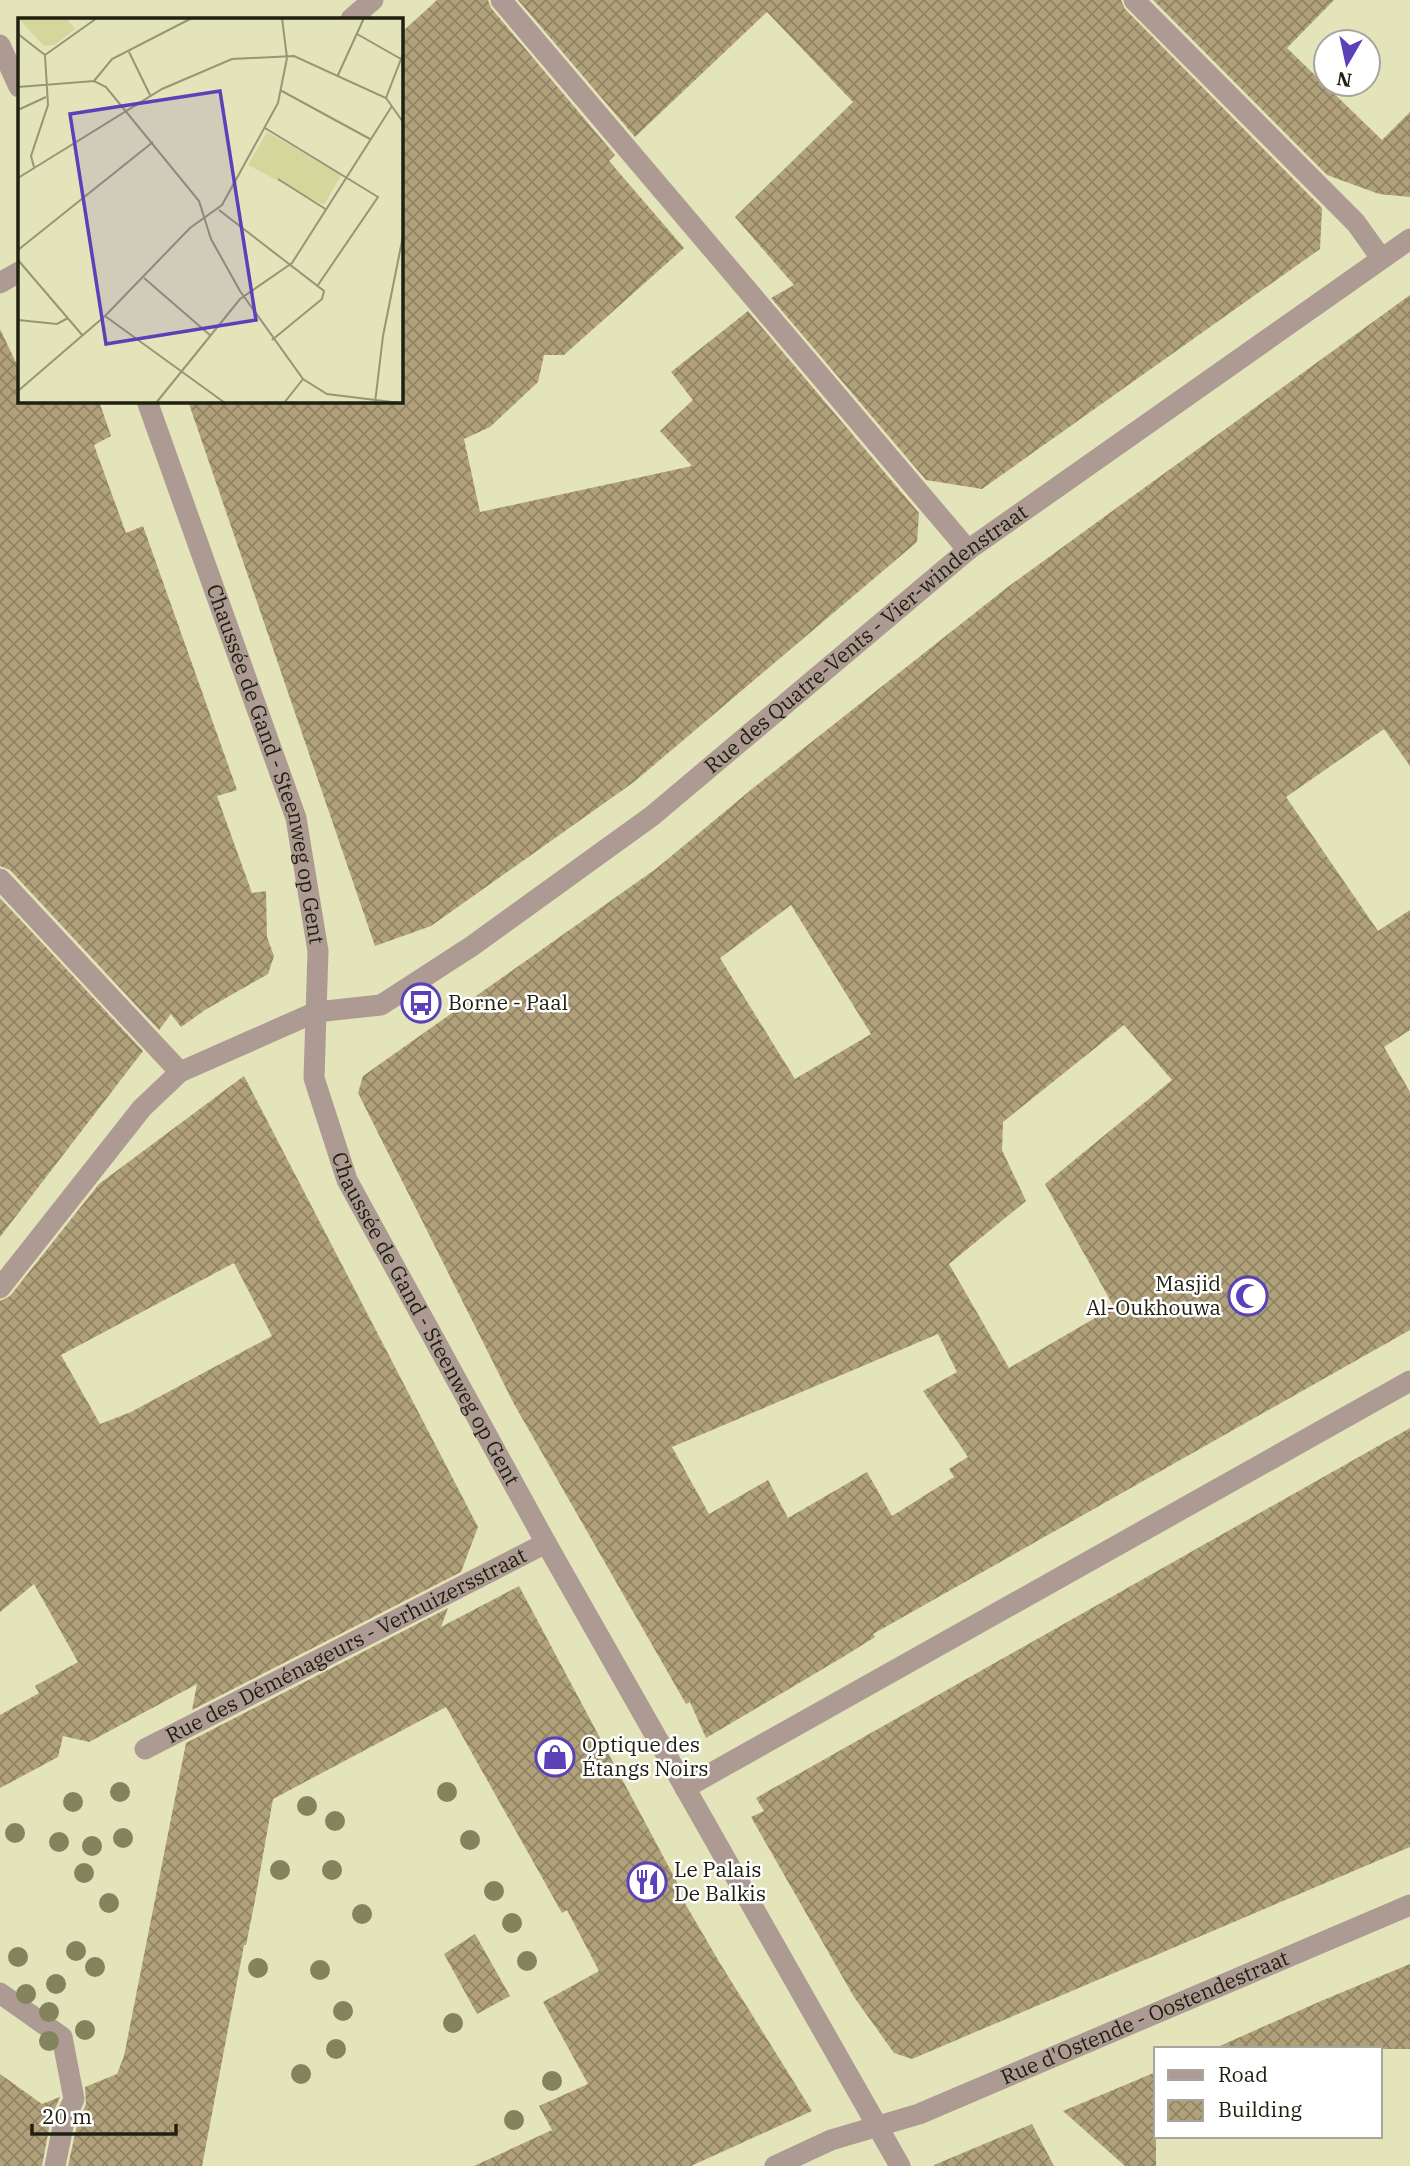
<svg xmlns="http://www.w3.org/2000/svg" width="1410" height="2166" font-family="'IBM Plex Serif',serif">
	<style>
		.building { fill: url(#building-cross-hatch); fill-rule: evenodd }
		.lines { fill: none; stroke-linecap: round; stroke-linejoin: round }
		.pedestrian { stroke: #ad9b93; stroke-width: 21 }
		.minor { stroke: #ad9b93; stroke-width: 21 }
		.tertiary { stroke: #ad9b93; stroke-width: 21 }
		.tree { fill: #83835e }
		.labels { text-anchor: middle; stroke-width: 5; stroke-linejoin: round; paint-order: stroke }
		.street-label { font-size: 21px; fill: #202010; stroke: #fff }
		.poi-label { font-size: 21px; fill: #202010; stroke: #fff; text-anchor: start }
		.inset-road { fill: none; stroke: #959676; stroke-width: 2 }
		.view { fill: #5b40b8; fill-opacity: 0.15; stroke: #5b40b8; stroke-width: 3.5 }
		.inset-edge { fill: none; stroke: #202010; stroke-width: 3.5 }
	</style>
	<defs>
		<pattern id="building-cross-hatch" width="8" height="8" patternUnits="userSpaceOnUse" patternTransform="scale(1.75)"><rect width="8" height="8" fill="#b1a17b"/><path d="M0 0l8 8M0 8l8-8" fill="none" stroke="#908363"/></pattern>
	</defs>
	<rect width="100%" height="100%" fill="#e3e4ba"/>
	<path class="building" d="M437,0H488L491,8L615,155L609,161L684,248L564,355H544L538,382L490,427L464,439L480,512L692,466L660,431L693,400L671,372L748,311L919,513L917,542L634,782L431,926L375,946L188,401H401V33Z
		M518,0H1121L1125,9L1322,208L1320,249L982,489L926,480L771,298L794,285L735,217L853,102L767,12L635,137Z
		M1153,0H1334L1287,48L1382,140L1410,112V197L1379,194L1327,175Z
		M1410,295V766L1384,729L1286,797L1378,931L1410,910V1030L1384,1047L1410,1092V1330L873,1634L875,1637L843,1657L706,1738L690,1702L686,1704L514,1404L358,1093L363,1076L657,868L752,789L1009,586ZM791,905L871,1034L795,1079L720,958ZM1124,1025L1172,1080L1045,1184L1114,1307L1009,1368L949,1264L1026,1201L1002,1150L1003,1122ZM938,1334L957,1372L923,1391L968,1457L949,1469L954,1477L892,1516L867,1472L788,1518L768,1480L709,1514L672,1447Z
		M0,329L19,369V401H99L111,436L94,445L126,533L143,526L237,790L217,796L252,893L266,891L267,937L274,956L268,974L205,1010L181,1027L171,1014L159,1030L10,870L0,866Z
		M0,898L143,1051L0,1237Z
		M244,1076L478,1527L461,1572L192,1710L197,1684L89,1742L63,1736L58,1757L0,1788V1715L39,1693L35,1686L78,1662L34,1584L0,1612V1301L10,1296L99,1184ZM234,1263L272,1336L131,1412L100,1424L61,1355Z
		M1410,1428V1847L912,2059L894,2053L854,1997L751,1817L764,1811L756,1798Z
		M519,1586L679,1886L676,1888L721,1965L812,2111L691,2166H474L552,2130L539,2106L588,2084L543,2002L599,1971L567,1910L562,1913L446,1707L273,1799L255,1900L246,1945H244L202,2166H68L77,2125L86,2104L85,2087L117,2074L124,2056L186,1743L448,1608L441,1627Z
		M475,1934L510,1996L477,2014L444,1954Z
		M1410,1964V2049H1213L1321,2001Z
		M1156,2072V2166H1125L1063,2111Z
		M0,2074L42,2104L60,2097L51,2118L42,2166H0Z
		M1032,2124L1054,2166H934V2165Z"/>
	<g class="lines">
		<g class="pedestrian">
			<path id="s1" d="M145,1749L546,1543"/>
			<path d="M0,1993L62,2037L74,2099L64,2121L55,2166"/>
		</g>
		<g class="minor">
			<path d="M501,0L968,550"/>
			<path d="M1134,0L1356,223L1381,258"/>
			<path d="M351,19L373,0"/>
			<path d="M0,283L19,272"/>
			<path d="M0,879L180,1072"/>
			<path id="s2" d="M0,1288L142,1108L180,1072L316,1012L381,1005L472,946L652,816L968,550L1410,239"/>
			<path d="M685,1788L1410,1381"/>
			<path id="s3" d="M775,2166L831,2140L919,2114L1410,1905"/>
		</g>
		<g class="tertiary">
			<path d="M0,45L19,87"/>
			<path id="s4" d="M147,401L296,818L318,951L314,1078L347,1180L546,1543L900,2166"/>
		</g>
	</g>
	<g class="tree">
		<circle cx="120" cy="1792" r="10"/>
		<circle cx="447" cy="1792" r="10"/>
		<circle cx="73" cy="1802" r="10"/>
		<circle cx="307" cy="1806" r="10"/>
		<circle cx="335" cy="1821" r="10"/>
		<circle cx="15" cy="1833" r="10"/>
		<circle cx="123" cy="1838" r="10"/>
		<circle cx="470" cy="1840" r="10"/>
		<circle cx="59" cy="1842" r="10"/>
		<circle cx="92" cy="1846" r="10"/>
		<circle cx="280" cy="1870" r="10"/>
		<circle cx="332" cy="1870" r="10"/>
		<circle cx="84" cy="1873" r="10"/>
		<circle cx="494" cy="1891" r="10"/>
		<circle cx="109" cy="1903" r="10"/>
		<circle cx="362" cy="1914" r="10"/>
		<circle cx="512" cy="1923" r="10"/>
		<circle cx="76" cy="1951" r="10"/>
		<circle cx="18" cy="1957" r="10"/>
		<circle cx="527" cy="1961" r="10"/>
		<circle cx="95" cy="1967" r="10"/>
		<circle cx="258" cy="1968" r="10"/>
		<circle cx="320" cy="1970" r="10"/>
		<circle cx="56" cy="1984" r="10"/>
		<circle cx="26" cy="1994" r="10"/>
		<circle cx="343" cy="2011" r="10"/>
		<circle cx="49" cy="2012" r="10"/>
		<circle cx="453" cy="2023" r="10"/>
		<circle cx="85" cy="2030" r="10"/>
		<circle cx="49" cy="2041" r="10"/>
		<circle cx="336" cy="2049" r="10"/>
		<circle cx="301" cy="2074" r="10"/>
		<circle cx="552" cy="2081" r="10"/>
		<circle cx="514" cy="2120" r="10"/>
	</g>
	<defs>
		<g id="bus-ring" transform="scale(2.0125)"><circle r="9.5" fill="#fff" stroke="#5b40b8" stroke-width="1.5"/><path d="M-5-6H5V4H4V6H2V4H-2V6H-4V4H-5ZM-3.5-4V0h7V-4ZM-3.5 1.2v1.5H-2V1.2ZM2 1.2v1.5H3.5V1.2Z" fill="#5b40b8"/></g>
		<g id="mosque-ring" transform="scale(2.0125)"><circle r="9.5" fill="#fff" stroke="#5b40b8" stroke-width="1.5"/><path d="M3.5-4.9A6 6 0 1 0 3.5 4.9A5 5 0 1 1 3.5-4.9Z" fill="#5b40b8"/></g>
		<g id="shop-ring" transform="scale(2.0125)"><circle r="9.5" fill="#fff" stroke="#5b40b8" stroke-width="1.5"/><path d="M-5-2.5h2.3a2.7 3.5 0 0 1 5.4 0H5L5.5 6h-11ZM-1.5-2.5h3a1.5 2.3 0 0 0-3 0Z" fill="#5b40b8"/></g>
		<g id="restaurant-ring" transform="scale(2.0125)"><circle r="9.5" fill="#fff" stroke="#5b40b8" stroke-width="1.5"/><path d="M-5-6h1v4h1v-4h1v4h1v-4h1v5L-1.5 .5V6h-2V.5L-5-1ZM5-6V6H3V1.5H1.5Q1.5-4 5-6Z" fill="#5b40b8"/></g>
	</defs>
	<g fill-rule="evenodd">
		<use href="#bus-ring" x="421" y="1003"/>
		<use href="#mosque-ring" x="1248" y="1296"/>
		<use href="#shop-ring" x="555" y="1757"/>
		<use href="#restaurant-ring" x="647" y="1882"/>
	</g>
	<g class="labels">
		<g class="street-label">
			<text dy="7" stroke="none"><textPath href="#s2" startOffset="1104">Rue des Quatre-Vents - Vier-windenstraat</textPath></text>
			<text dy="7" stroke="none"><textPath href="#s4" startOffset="383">Chaussée de Gand - Steenweg op Gent</textPath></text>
			<text dy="7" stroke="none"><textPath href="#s4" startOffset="971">Chaussée de Gand - Steenweg op Gent</textPath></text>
			<text dy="7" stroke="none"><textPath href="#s1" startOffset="226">Rue des Déménageurs - Verhuizersstraat</textPath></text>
			<text dy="7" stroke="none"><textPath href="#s3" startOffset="399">Rue d'Ostende - Oostendestraat</textPath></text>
		</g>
		<g class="poi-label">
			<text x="448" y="1010">Borne - Paal</text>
			<text x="1221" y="1291" text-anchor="end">Masjid<tspan x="1221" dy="24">Al-Oukhouwa</tspan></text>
			<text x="582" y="1752">Optique des<tspan x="582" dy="24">Étangs Noirs</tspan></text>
			<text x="674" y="1877">Le Palais<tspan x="674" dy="24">De Balkis</tspan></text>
		</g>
	</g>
	<g transform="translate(18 18)">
		<rect width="385" height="385" fill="#e3e4ba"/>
		<path d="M249,114L323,157L306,187L230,147Z" fill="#d5d69b"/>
		<path d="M0,0H48L57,11L36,27L26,28Z" fill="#d5d69b"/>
		<path class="inset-road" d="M0,16L27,37L30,87L13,138L16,149M339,16L383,41M111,34L132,77M27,37L79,0M320,57L346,0M76,63L94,41L174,0M0,69L76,63L88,69L181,183L193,221L222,273L285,361L309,376L382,385M262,72L352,121M368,80L385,36M0,92L28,79M247,110L360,179L300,267M0,160L144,71L214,41L276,38L368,80L385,104M260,161L309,192M201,192L306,273L304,281L254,322M0,232L135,124M0,242L65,318M126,260L193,318M87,298L207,385M0,302L39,306L50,300M0,373L87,298L172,210L204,187L260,85L269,40L264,0M138,385L222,281L274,245L374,88M266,385L285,361M357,385L365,318L385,218"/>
		<path class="view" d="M202,73L238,302L88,326L52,96Z"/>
		<rect width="385" height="385" class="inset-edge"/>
	</g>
	<rect x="1154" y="2047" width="228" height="91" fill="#ffffff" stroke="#a6a69f" stroke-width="2"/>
	<rect x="1168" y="2070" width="35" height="10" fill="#ad9b93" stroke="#a6a69f" stroke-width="2"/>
	<text x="1218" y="2082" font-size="21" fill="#202010">Road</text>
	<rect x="1168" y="2100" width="35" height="21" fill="url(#building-cross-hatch)" stroke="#a6a69f" stroke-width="2"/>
	<text x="1218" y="2117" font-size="21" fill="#202010">Building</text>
	<g transform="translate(1347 63) rotate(189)"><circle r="33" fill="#ffffff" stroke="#a6a69f" stroke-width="2"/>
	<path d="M0-5L12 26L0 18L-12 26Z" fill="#5b40b8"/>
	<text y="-10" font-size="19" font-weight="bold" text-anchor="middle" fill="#202010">N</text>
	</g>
	<path d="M32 2124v10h144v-10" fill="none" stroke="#202010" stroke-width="3.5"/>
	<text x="42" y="2124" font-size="21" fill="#202010" stroke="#ffffff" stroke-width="5" paint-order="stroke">20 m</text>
</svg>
